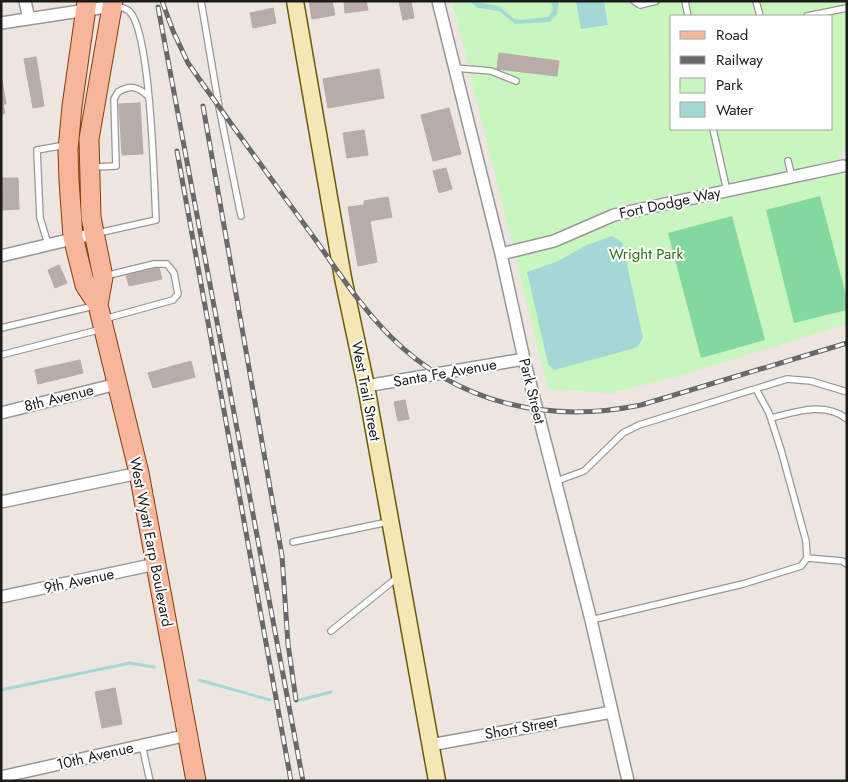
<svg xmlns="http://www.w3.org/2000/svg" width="848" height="782" font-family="Jost,sans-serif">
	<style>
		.park { fill: #c9f5be; fill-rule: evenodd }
		.pitch { fill: #82d89f }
		.water { fill: #a3d8d5 }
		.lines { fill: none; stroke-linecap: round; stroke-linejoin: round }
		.stream { stroke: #a3d8d5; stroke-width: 3 }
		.building { fill: #b8acaa; stroke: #bca8a4 }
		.lane-casing { stroke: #989898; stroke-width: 8 }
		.street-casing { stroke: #989898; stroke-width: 14 }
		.secondary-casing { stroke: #695a0a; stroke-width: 19 }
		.primary-casing { stroke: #893b08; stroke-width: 21 }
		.lane { stroke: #fff; stroke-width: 5.5 }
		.street { stroke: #fff; stroke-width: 11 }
		.secondary { stroke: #f5e7b5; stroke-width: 16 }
		.primary { stroke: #f6b69b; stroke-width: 19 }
		.rail-casing { stroke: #696969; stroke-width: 5 }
		.rail { stroke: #fff; stroke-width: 3; stroke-dasharray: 9; stroke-linecap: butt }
		.labels { text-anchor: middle; stroke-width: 4; stroke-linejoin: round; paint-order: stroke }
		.street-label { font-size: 15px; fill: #1b1b1b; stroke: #fff }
		.park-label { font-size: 15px; fill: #237111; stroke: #fff }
	</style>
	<rect width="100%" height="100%" fill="#ece5e0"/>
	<path class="park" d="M452,1H847V151L839,153L847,183V324L682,375L611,393L548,389ZM672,16H832V129H672Z"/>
	<path class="pitch" d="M820,196L847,299V310L794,323L766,210Z
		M732,216L765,340L701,358L668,233Z"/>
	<path class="water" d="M469,1L499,6L514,19L518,20L548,17L553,10L551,1H559L557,14L550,22L515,24L499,11L478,8Z
		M576,1H604L608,25L581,29Z
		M612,236L622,242L643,338L637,347L632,349L554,370L548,364L527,272L556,262L587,245Z"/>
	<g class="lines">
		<path class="stream" d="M199,680L270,700
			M1,690L130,663L154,667
			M300,700L331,692"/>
	</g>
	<path class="building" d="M309,1H332L335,15L312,19Z
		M344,1H366L368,10L345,13Z
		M399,1H411L414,18L403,20Z
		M273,8L276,23L253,28L250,13Z
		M499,53L559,61L557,76L497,69Z
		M36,57L44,106L33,108L24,59Z
		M379,69L384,98L328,108L323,79Z
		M2,80L6,104H3L5,113L1,114Z
		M140,103L143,154L122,155L119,104Z
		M449,108L461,154L433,161L421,115Z
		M364,130L368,155L347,158L343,133Z
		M446,168L452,189L439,193L433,171Z
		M1,178H18L19,209L2,210Z
		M388,197L392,217L370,221L377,262L358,266L348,207L364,205V201Z
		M59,265L67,283L55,288L48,270Z
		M159,267L162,279L129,286L126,275Z
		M80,360L83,373L38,384L35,370Z
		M191,361L195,377L153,388L148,373Z
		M405,400L409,419L398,421L394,402Z
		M115,688L122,724L102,728L95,692Z"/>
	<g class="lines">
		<g class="lane-casing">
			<path id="lane" d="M201,1L219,107L241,216
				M634,1L640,5L656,1
				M685,1L688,16
				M756,1L760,16
				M807,16L847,8
				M455,68L491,71L516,81
				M713,129L727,191
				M788,161L792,177
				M94,167L116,166L114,99L118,92C130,85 137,86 148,96
				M98,233L156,220C154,183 151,35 130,12C126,8 121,7 116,7
				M48,244L40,218L37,150L60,146L64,148
				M104,319L173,300L178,294L174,273L167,264H154L105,276
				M1,328L94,306
				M1,355L102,329
				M771,418C795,412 825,401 847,419
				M554,482L584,471L623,433L639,425L787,379L811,381L847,392
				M293,542L388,522
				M807,558L842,561L847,564
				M591,620L743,584L801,566L807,558L806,541L781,450L769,413L756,389
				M331,631L398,577
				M142,745L150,781"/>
		</g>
		<g class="street-casing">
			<path id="street" d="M25,1L29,19
				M438,1L501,254L524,359L591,620L628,781
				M1,23L113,6
				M501,254L554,241L614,215L843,166
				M1,256L93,234
				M366,386L524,359
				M1,413L117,384
				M1,502L139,473
				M1,597L156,564
				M430,745L612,712
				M1,777L188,735"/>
		</g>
		<g class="secondary-casing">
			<path id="secondary" d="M295,1L343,278L366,386L437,781"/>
		</g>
		<g class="primary-casing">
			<path id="primary" d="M87,1L72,106L68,150L69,181L73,237L85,285L98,305L139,473L196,781
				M98,305L103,277L91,217L89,139L113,1"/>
		</g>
		<use href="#lane" class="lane"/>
		<use href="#street" class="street"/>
		<use href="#secondary" class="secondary"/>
		<use href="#primary" class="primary"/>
		<g class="rail-casing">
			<path id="rail" d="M162,1L173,31L188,63C227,119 267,173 307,228C334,265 358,304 390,336C457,404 549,424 641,405L847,343
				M158,7L303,781
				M203,106L282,556L288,644L296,700
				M177,151L291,781"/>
		</g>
		<use href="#rail" class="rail"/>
	</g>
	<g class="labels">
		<g class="street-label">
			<text transform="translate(670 203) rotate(-12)" y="5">Fort Dodge Way</text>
			<text transform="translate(445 373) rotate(-10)" y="5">Santa Fe Avenue</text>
			<text transform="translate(366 391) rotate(79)" y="5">West Trail Street</text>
			<text transform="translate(532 391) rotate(76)" y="5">Park Street</text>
			<text transform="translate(59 398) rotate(-14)" y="5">8th Avenue</text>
			<text transform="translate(151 542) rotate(79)" y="5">West Wyatt Earp Boulevard</text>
			<text transform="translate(79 581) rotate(-12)" y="5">9th Avenue</text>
			<text transform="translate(521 728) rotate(-10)" y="5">Short Street</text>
			<text transform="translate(95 756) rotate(-13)" y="5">10th Avenue</text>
		</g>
		<g class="park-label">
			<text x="646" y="259">Wright Park</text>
		</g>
	</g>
	<rect width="848" height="782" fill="none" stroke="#1b1b1b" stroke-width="5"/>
	<rect x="670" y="15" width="162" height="115" fill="#ffffff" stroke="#a4a4a4"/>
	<rect x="680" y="31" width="25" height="8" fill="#f6b69b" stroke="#a4a4a4"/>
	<text x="716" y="40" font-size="15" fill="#1b1b1b">Road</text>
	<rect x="680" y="56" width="25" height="8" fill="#696969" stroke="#a4a4a4"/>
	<text x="716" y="65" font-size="15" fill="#1b1b1b">Railway</text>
	<rect x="680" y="78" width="25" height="15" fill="#c9f5be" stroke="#a4a4a4"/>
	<text x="716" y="90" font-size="15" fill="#1b1b1b">Park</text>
	<rect x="680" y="102" width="25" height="15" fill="#a3d8d5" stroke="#a4a4a4"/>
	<text x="716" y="115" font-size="15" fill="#1b1b1b">Water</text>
</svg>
